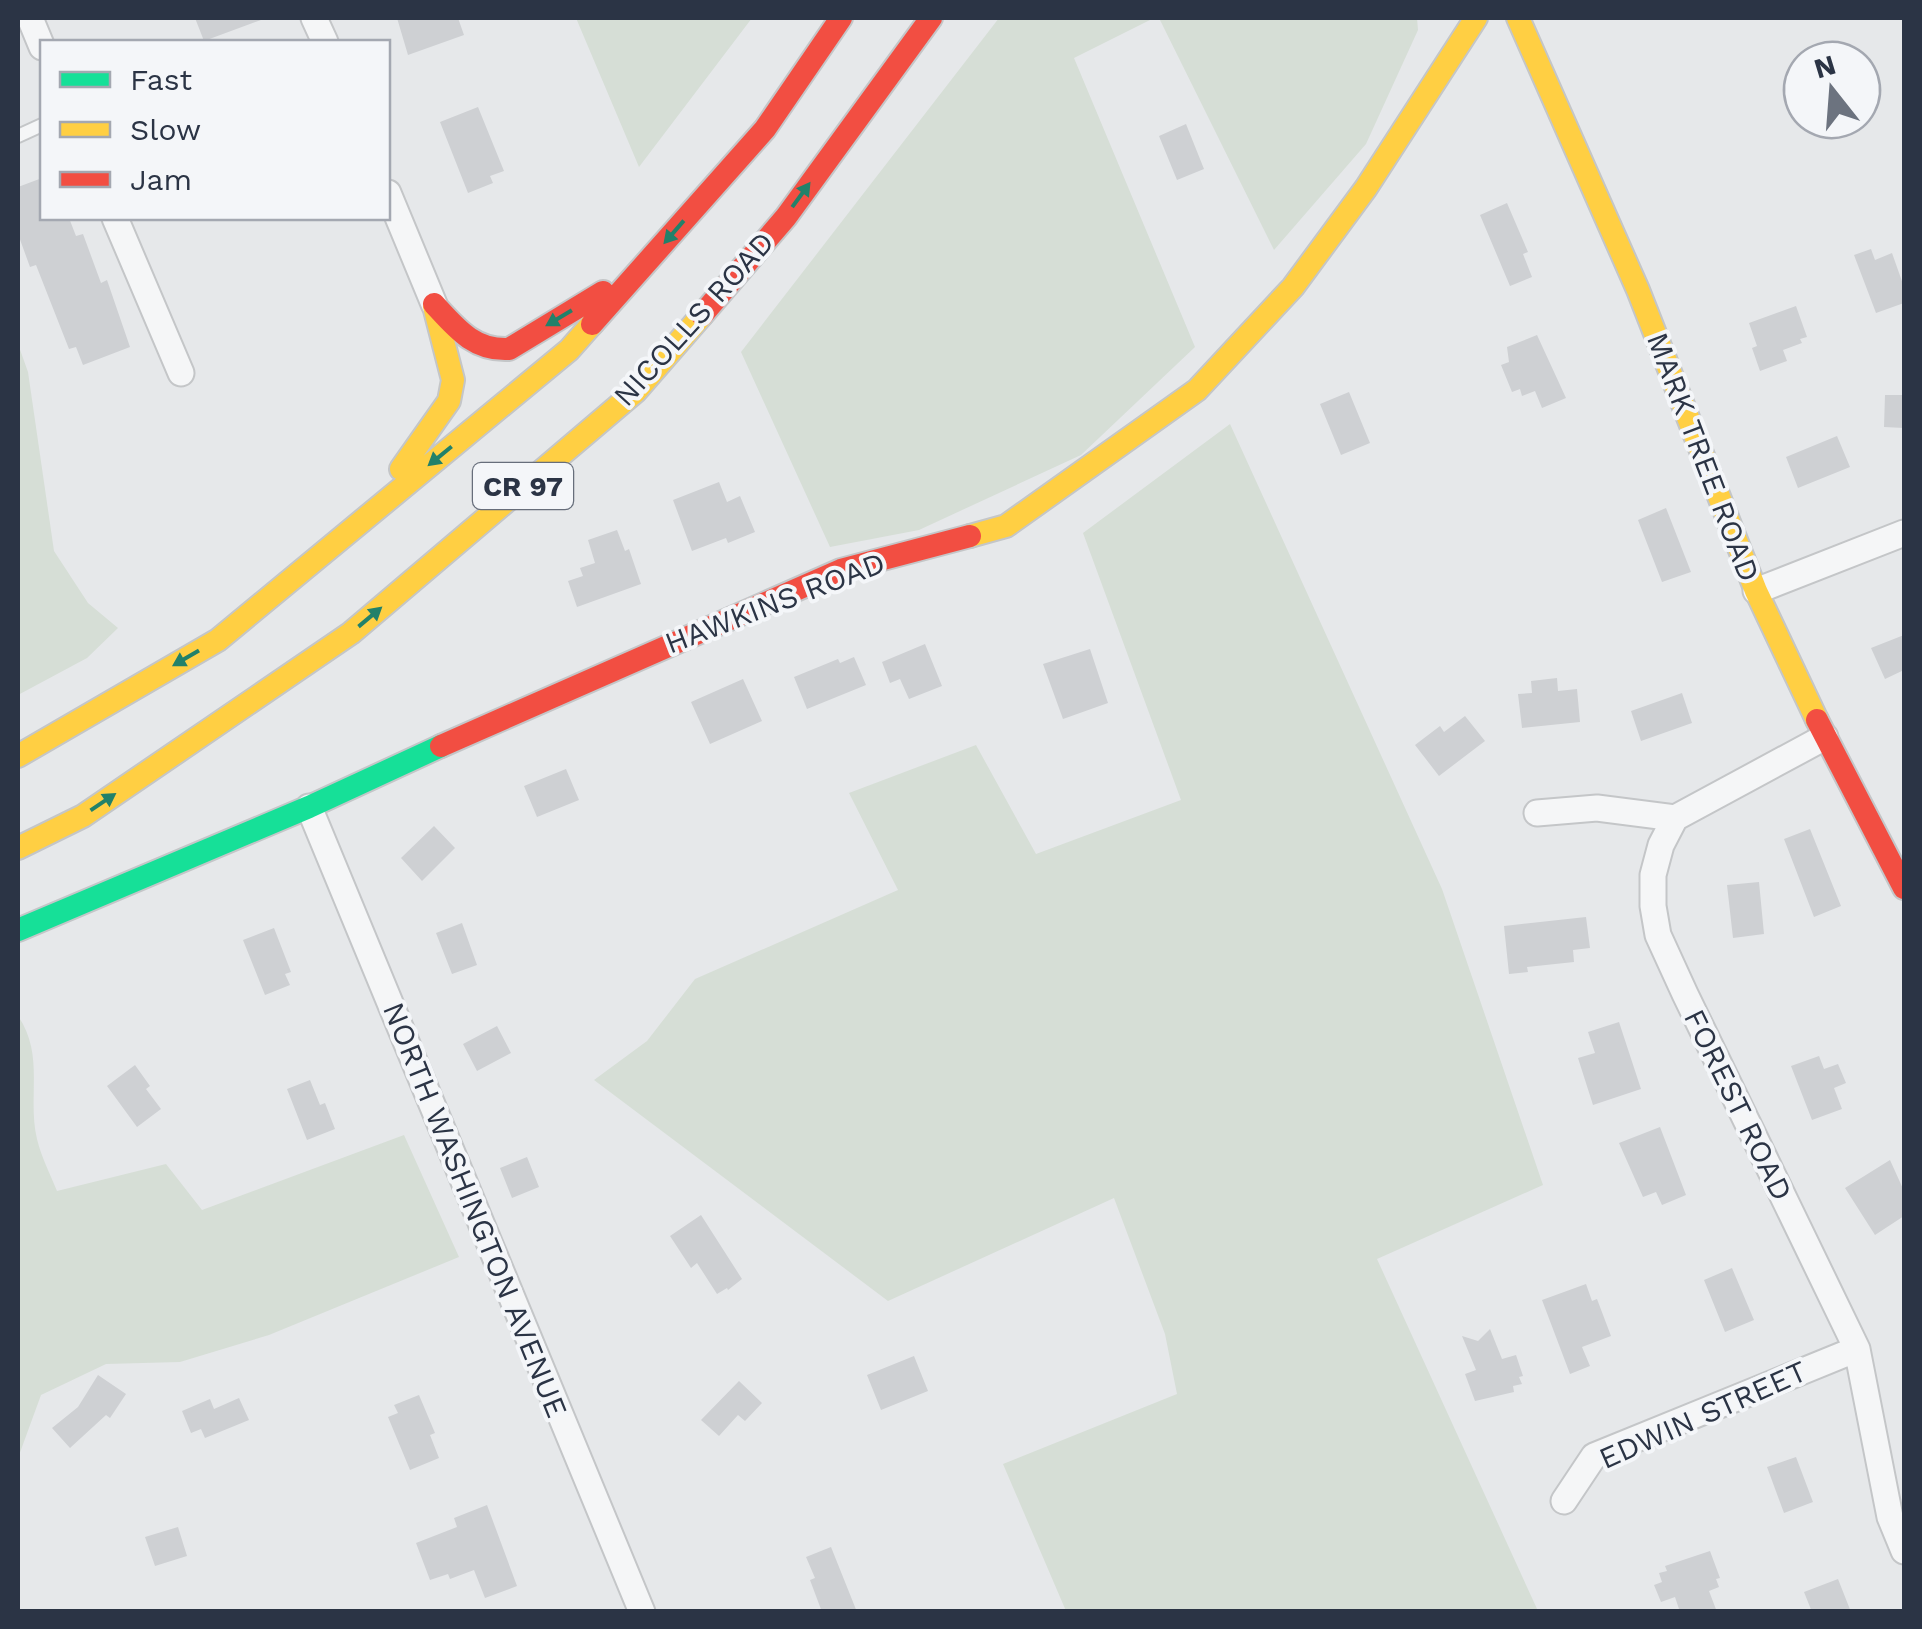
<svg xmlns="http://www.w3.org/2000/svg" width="1922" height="1629" font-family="'Work Sans',sans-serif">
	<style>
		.green { fill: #d6ded6 }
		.building { fill: #ced0d3 }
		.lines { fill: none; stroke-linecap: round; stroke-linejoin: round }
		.lane-casing { stroke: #c4c6c8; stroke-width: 16 }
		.street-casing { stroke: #c4c6c8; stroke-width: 29 }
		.fast-casing { stroke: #c4c6c8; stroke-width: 26 }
		.slow-casing { stroke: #c4c6c8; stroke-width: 26 }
		.jam-casing { stroke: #c4c6c8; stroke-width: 26 }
		.lane { stroke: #f5f6f7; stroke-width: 12 }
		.street { stroke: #f5f6f7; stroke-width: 25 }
		.fast { stroke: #16e098; stroke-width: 22 }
		.slow { stroke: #ffcf43; stroke-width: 22 }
		.jam { stroke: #f24e42; stroke-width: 22 }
		.oneway { fill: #22816a }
		.labels { text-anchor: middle; stroke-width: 8; stroke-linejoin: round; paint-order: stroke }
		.shield { fill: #f4f6f9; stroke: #676e7b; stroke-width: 2.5 }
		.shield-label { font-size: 28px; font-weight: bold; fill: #2b3445 }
		.street-label { font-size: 30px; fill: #2b3445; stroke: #f4f6f9 }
	</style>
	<rect width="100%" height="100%" fill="#e6e8ea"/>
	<path class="green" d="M576,18H752L639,167Z
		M999,18H1154L1074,58L1195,347L1081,455L919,530L830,547L741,352Z
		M1159,18H1417L1418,30L1366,144L1274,250Z
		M18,344L28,372L54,551L88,603L118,628L87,658L18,695Z
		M1230,424L1442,889L1543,1185L1377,1259L1538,1611H1066L1003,1464L1177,1394L1165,1334L1114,1198L888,1301L594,1080L647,1041L695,979L898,890L849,793L976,745L1036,854L1181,800L1083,533Z
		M18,1016C45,1055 27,1097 37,1139C41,1156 50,1174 57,1191L166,1164L202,1210L404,1135L459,1257L269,1335L180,1362L106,1364L41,1395L18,1458Z"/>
	<path class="building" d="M195,18H260L261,20L204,41Z
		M397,18H458L464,35L408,55Z
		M478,107L504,171L490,176L493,183L468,193L440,122Z
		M1186,124L1204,169L1177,180L1159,136Z
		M42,178V218H69L76,236L83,234L101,283L107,280L130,347L83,365L76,347L69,349L36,265L30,267L18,234V187Z
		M1507,203L1528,252L1523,254L1532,277L1510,286L1480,215Z
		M1871,249L1875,260L1892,253L1904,287V303L1876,313L1854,255Z
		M1796,306L1807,337L1800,339L1802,343L1783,350L1787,361L1760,371L1752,348L1757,346L1749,323Z
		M1537,335L1566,398L1542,408L1535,391L1522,396L1520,389L1512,392L1501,365L1509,362L1507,347Z
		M1349,392L1370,443L1341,455L1320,404Z
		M1885,395H1904V428L1884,427Z
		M1837,436L1850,467L1798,488L1786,457Z
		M719,482L727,502L740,496L755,532L728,543L726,538L692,551L673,500Z
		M1666,508L1691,572L1662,582L1638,520Z
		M617,530L625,551L629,549L641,584L577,607L568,581L583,576L580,568L595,563L588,540Z
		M1904,635V670L1885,679L1871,648Z
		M925,644L942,686L909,699L900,679L890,683L882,662Z
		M1090,649L1108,703L1063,719L1043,664Z
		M854,657L866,685L807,709L794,677L838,659L840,663Z
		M1557,678L1558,691L1577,689L1580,722L1522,728L1518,694L1532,693L1531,681Z
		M743,679L762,721L710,744L691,702Z
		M1682,693L1692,723L1641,741L1631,711Z
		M1465,716L1485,741L1439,776L1415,745L1440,726L1444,732Z
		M566,769L579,800L537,817L524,786Z
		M434,826L455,848L422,881L401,858Z
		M1810,829L1841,906L1814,917L1784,839Z
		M1759,882L1764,934L1733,938L1727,885Z
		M1586,917L1590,948L1573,950L1574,962L1527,967L1528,972L1509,974L1504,926Z
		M462,923L477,965L452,974L436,933Z
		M274,928L291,972L285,974L290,985L265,995L243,940Z
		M1619,1022L1641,1089L1593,1105L1578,1058L1595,1053L1588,1032Z
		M497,1026L511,1053L477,1071L463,1044Z
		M1819,1056L1824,1069L1838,1064L1846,1083L1834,1088L1842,1109L1812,1120L1791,1066Z
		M135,1065L150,1086L146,1089L161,1109L137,1127L107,1086Z
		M310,1080L320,1105L325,1103L335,1129L307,1140L287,1089Z
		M1660,1127L1686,1195L1662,1205L1656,1192L1643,1197L1619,1143Z
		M527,1157L539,1187L512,1198L500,1168Z
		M1890,1160L1904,1191V1216L1875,1235L1845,1188Z
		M701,1215L742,1279L728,1290L727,1288L717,1294L697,1263L691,1268L670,1236Z
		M1732,1268L1754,1320L1725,1332L1704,1280Z
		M1586,1284L1592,1301L1597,1299L1611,1336L1582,1347L1590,1366L1570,1374L1542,1300Z
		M1490,1329L1502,1359L1516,1355L1523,1376L1519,1377L1522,1384L1513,1386L1514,1392L1475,1401L1465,1374L1476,1370L1462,1336L1478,1341Z
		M914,1356L928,1391L881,1410L867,1375Z
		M98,1375L126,1394L110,1418L106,1415L70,1448L52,1428L78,1407Z
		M739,1381L762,1403L745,1421L738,1415L719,1436L701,1420Z
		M419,1395L435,1433L430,1435L439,1458L410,1470L388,1417L398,1413L394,1405Z
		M239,1398L249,1420L205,1438L201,1429L191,1433L182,1411L210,1399L214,1409Z
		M1796,1457L1813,1502L1784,1513L1767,1467Z
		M487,1505L517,1586L485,1598L474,1570L450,1579L448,1574L430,1580L416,1543L457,1527L454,1518Z
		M178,1527L187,1556L155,1566L145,1537Z
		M831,1547L857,1612H822L810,1580L815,1578L806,1557Z
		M1710,1551L1720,1578L1716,1579L1719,1587L1709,1591L1717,1612H1680L1675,1597L1661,1602L1654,1585L1662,1582L1659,1573L1667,1571L1665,1566Z
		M1838,1579L1851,1612H1812L1804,1592Z"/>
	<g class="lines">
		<g class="lane-casing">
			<path id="lane" d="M18,136L42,125"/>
		</g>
		<g class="street-casing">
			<path id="street" d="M30,18L42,47
				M314,18L325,42
				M388,193L434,304
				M115,218L181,373
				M1756,591L1904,533
				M1825,737L1675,818L1661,845L1653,875V906L1658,935L1685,994L1857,1349L1890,1517L1904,1551
				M309,807L642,1612
				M1537,813L1597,808L1675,818
				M1564,1501L1594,1456L1857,1349"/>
		</g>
		<g class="fast-casing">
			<path id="fast" d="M18,930L309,807L441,746"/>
		</g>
		<g class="slow-casing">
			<path id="slow" d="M1518,18L1638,290L1756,591L1817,720
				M401,469L449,401L453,380L434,306
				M970,536L1006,526L1197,390L1293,287L1366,188L1476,18
				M18,756L218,640L569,350L592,324
				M18,848L83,816L351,633L636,391L702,315"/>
		</g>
		<g class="jam-casing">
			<path id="jam" d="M434,304C456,328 474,351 509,349L603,292
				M702,315L786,217L931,18
				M592,324L765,129L841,18
				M1817,720L1904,888
				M441,746L841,570L970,536"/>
		</g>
		<use href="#lane" class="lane"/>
		<use href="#street" class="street"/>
		<use href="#fast" class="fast"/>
		<use href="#slow" class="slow"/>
		<use href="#jam" class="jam"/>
	</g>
	<defs><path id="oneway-solid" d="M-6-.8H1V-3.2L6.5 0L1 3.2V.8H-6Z" transform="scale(2.5)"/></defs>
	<g class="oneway">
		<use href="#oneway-solid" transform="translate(801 195) rotate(-54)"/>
		<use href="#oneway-solid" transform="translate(674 232) rotate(131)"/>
		<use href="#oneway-solid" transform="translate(559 318) rotate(149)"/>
		<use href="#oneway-solid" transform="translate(440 456) rotate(141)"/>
		<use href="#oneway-solid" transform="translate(370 617) rotate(-40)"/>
		<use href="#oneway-solid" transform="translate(186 658) rotate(150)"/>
		<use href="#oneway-solid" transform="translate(103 802) rotate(-34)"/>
	</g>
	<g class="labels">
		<rect class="shield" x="473" y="463" width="100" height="46" rx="8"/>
		<g class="shield-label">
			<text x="523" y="496">CR 97</text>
		</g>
		<g class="street-label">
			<text transform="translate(694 319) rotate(-48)" y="10">NICOLLS ROAD</text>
			<text transform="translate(1703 457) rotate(69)" y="10">MARK TREE ROAD</text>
			<text transform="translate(775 603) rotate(-21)" y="10">HAWKINS ROAD</text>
			<text transform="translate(1738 1105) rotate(64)" y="10">FOREST ROAD</text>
			<text transform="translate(475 1210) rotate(68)" y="10">NORTH WASHINGTON AVENUE</text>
			<text transform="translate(1703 1415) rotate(-24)" y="10">EDWIN STREET</text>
		</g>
	</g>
	<rect width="1922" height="1629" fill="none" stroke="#2b3445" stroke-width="40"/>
	<rect x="40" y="40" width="350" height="180" fill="#f4f6f9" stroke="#a4a8b1" stroke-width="2.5"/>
	<rect x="60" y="72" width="50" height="15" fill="#16e098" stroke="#a4a8b1" stroke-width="2.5"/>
	<text x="130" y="90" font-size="30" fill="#2b3445">Fast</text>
	<rect x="60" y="122" width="50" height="15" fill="#ffcf43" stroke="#a4a8b1" stroke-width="2.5"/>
	<text x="130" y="140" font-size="30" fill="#2b3445">Slow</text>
	<rect x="60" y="172" width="50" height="15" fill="#f24e42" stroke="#a4a8b1" stroke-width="2.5"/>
	<text x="130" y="190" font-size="30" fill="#2b3445">Jam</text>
	<g transform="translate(1832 90) rotate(343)"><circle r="48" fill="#f4f6f9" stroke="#a4a8b1" stroke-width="2.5"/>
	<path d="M0-8L18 38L0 25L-18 38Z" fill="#6c737f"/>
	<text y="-15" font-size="28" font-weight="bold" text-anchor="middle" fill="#2b3445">N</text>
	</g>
</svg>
